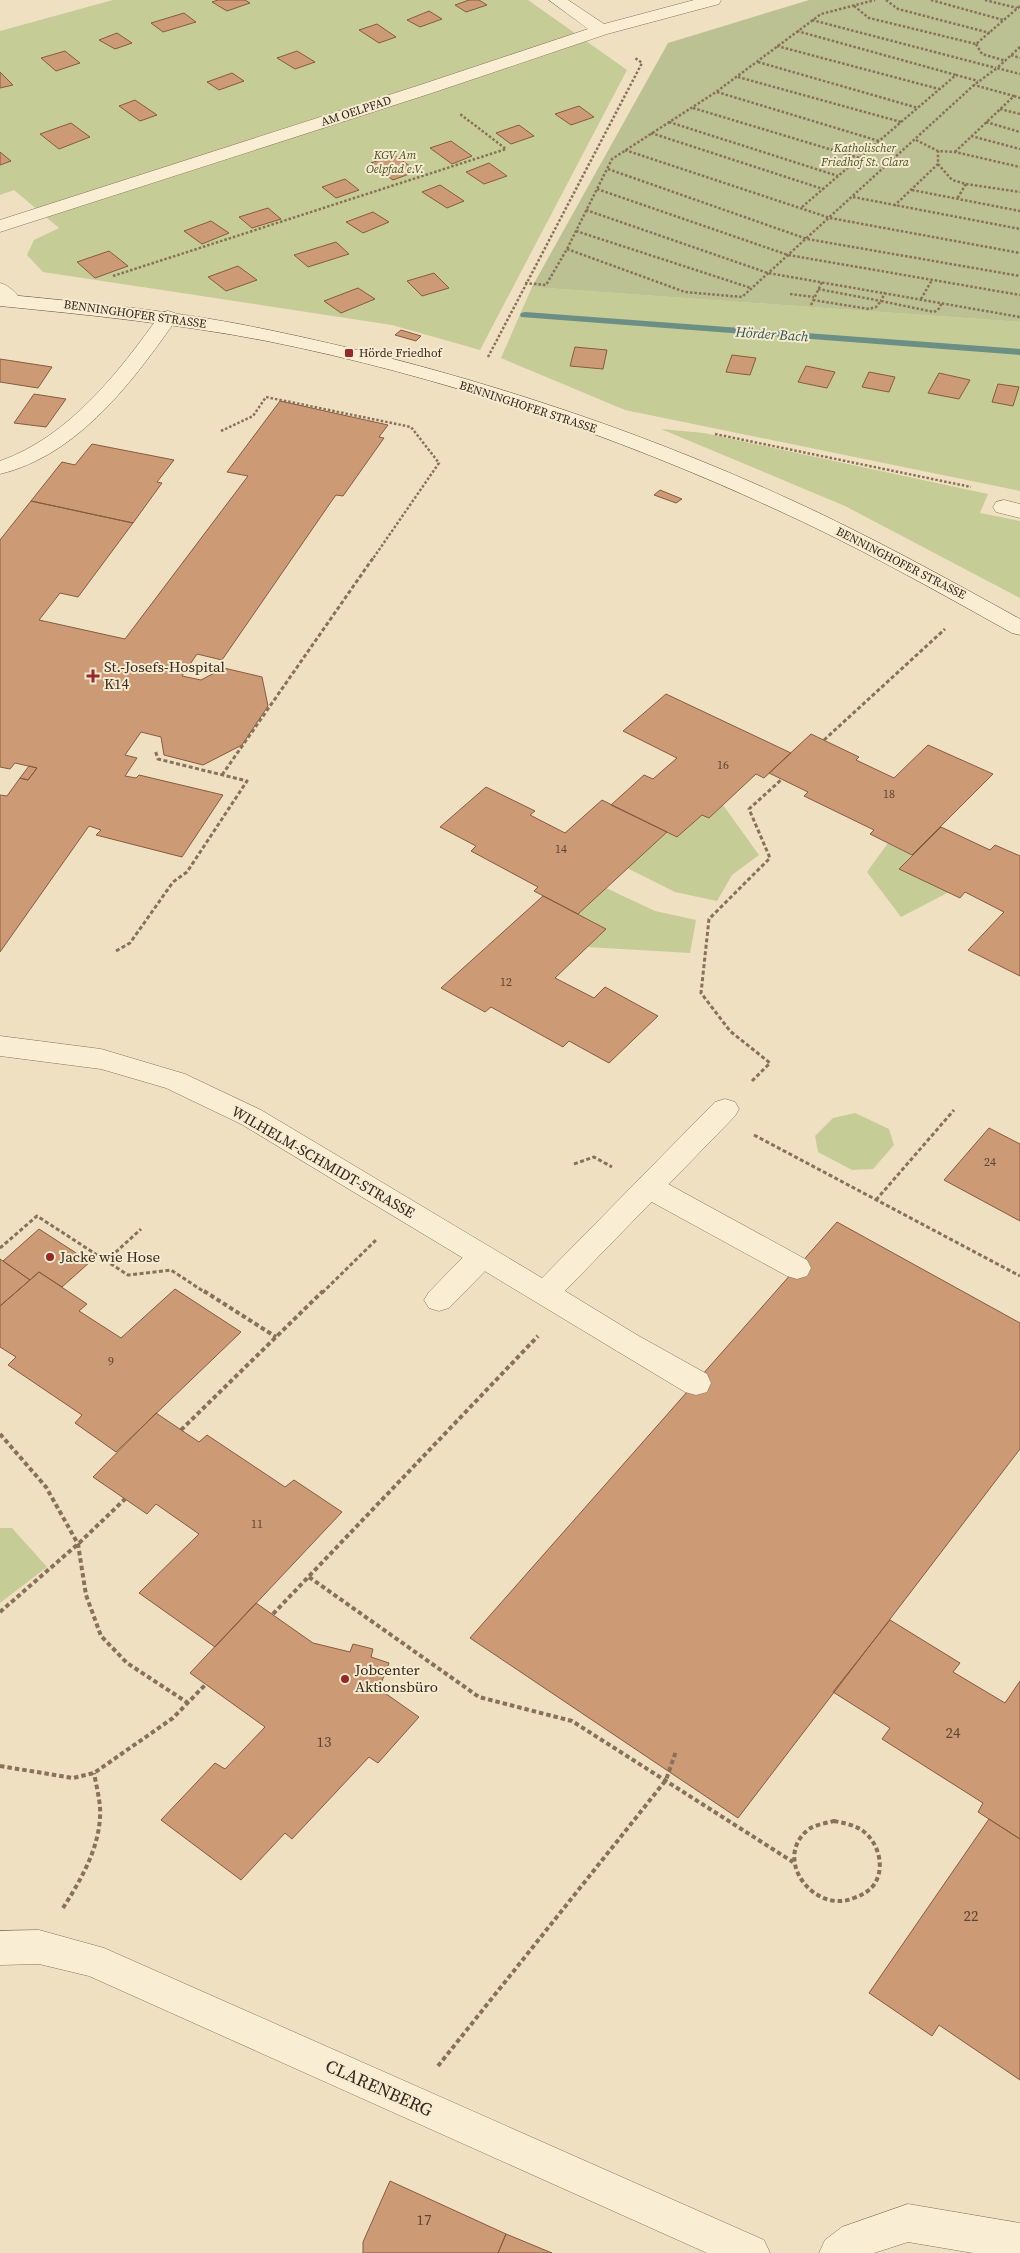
<svg xmlns="http://www.w3.org/2000/svg" width="1020" height="2253" font-family="'Source Serif 4',serif">
	<style>
		.green { fill: #c6cc95 }
		.cemetery { fill: #bcc194 }
		.lines { fill: none; stroke-linecap: round; stroke-linejoin: round }
		.stream { fill: #6b8e85; fill-rule: evenodd }
		.building { fill: #cd9a76; stroke: #875b3e }
		.lane-casing { stroke: #887158; stroke-width: 1 }
		.street-casing { stroke: #887158; stroke-width: 1 }
		.secondary-casing { stroke: #69523c; stroke-width: 1 }
		.path-far2 { stroke: #887158; stroke-width: 2.5; stroke-dasharray: 2.5 2; stroke-linecap: butt }
		.path-far1 { stroke: #887158; stroke-width: 3; stroke-dasharray: 4 2.5; stroke-linecap: butt }
		.path { stroke: #887158; stroke-width: 4; stroke-dasharray: 4.5 3; stroke-linecap: butt }
		.lane { fill: #f9eed4; fill-rule: evenodd }
		.street { fill: #f9eed4; fill-rule: evenodd }
		.secondary { fill: #f9eed4; fill-rule: evenodd }
		.poi-dot { fill: #972829; stroke: #f6ebd0; stroke-width: 2 }
		.labels { text-anchor: middle; stroke-width: 4; stroke-linejoin: round; paint-order: stroke }
		.far-street-label { font-size: 12px; fill: #37291d; stroke: #f6ebd0 }
		.far-park-label { font-size: 12px; font-style: italic; fill: #485423; stroke: #f6ebd0 }
		.far-poi-label { font-size: 12px; fill: #37291d; stroke: #f6ebd0; text-anchor: start }
		.number-label { font-size: 12px; fill: #5c4533 }
		.far-water-label { font-size: 14px; font-style: italic; fill: #2c5754; stroke: #f6ebd0 }
		.poi-label { font-size: 15px; fill: #37291d; stroke: #f6ebd0; text-anchor: start }
		.street-label { font-size: 15px; fill: #37291d; stroke: #f6ebd0 }
		.near-number-label { font-size: 15px; fill: #5c4533 }
		.near-street-label { font-size: 18px; fill: #37291d; stroke: #f6ebd0 }
	</style>
	<rect width="100%" height="100%" fill="#eee0c1"/>
	<path class="green" d="M113,0H528L627,70L480,350L392,325L43,272L27,255L34,240L59,228L14,190L0,195V31Z
		M532,287L1020,322V491L625,410L501,358Z
		M661,429L704,433L988,494L980,513L1020,521V598L845,506Z
		M723,805L759,855L732,875L717,901L675,892L627,868L667,832L677,837L702,815L709,818Z
		M888,843L912,855L899,869L949,892L901,917L867,872Z
		M606,888L655,911L696,920L690,953L587,947L606,929L578,914Z
		M855,1113L889,1129L894,1145L873,1169L852,1170L818,1152L815,1136L833,1118Z
		M0,1528H12L47,1567L0,1603Z"/>
	<path class="cemetery" d="M809,0H1020V322L532,287L668,43Z"/>
	<g class="lines">
		<path class="stream" d="M525,312L1020,349V355L521,317L520,315L521,313Z"/>
	</g>
	<path class="building" d="M218,0H245L250,3L227,11L212,2Z
		M469,0H479L487,5L466,12L455,5Z
		M429,11L442,19L420,27L407,20Z
		M184,13L196,22L163,32L151,23Z
		M377,24L396,37L379,43L359,30Z
		M117,33L132,43L115,49L99,40Z
		M65,51L80,63L56,71L41,58Z
		M297,51L315,62L295,69L277,58Z
		M0,72L13,85L0,88Z
		M232,73L244,81L219,90L207,82Z
		M135,100L157,115L140,121L119,106Z
		M579,106L594,117L571,125L555,114Z
		M71,123L90,137L59,149L40,134Z
		M519,125L534,136L511,144L496,133Z
		M451,141L472,156L452,164L430,148Z
		M0,152L11,161L0,165Z
		M394,155L417,171L393,180L371,163Z
		M489,163L507,176L484,184L466,172Z
		M345,179L359,190L336,198L322,187Z
		M440,185L464,201L447,208L422,192Z
		M268,208L281,219L252,228L239,217Z
		M373,212L389,222L363,233L346,222Z
		M211,221L229,233L202,244L184,231Z
		M336,242L349,254L308,267L294,255Z
		M109,251L128,266L95,278L77,262Z
		M238,266L257,280L226,291L208,277Z
		M434,273L449,288L422,296L407,281Z
		M358,288L375,299L341,313L324,301Z
		M401,330L421,336L416,341L395,335Z
		M575,347L607,350L603,369L570,366Z
		M732,355L756,358L750,375L726,372Z
		M0,359L52,367L38,388L0,382Z
		M806,366L835,372L827,388L798,382Z
		M869,372L895,377L889,392L862,387Z
		M939,373L970,380L959,399L928,393Z
		M998,384L1019,387L1013,406L992,402Z
		M34,394L66,399L46,427L14,423Z
		M280,401L388,425L379,437L384,438L343,496L336,495L333,499L222,660L197,654L182,676L201,680L224,668L262,677L268,706L242,745L203,765L164,755L161,737L141,732L125,755L137,758L125,776L136,778L139,775L223,795L182,857L96,835L101,830L89,826L0,952V795L7,796L20,778L28,780L37,768L15,763L10,769L0,767V540L31,501L133,523L78,597L60,593L39,620L125,639L248,476L227,472Z
		M92,444L174,460L157,482L162,483L133,523L31,501L62,462L75,465Z
		M660,490L682,499L676,503L654,495Z
		M666,694L791,753L764,778L756,774L709,818L702,815L677,837L611,805L644,775L653,779L677,758L623,731Z
		M811,734L859,757L856,760L894,778L928,745L993,774L912,855L870,834L874,830L804,796L808,792L769,773Z
		M29,766L37,768L28,780L20,778Z
		M486,787L535,811L530,815L565,833L602,800L667,832L578,914L534,891L538,887L471,851L476,846L440,827Z
		M941,827L990,850L995,845L1020,856V976L968,950L1004,912L965,892L960,898L899,869Z
		M543,896L606,929L555,978L594,998L605,987L658,1016L609,1063L569,1041L563,1047L491,1007L485,1012L441,988Z
		M989,1128L1020,1144V1221L944,1180Z
		M837,1222L1020,1323V1449L738,1818L470,1638Z
		M39,1229L90,1262L62,1287L39,1272L30,1280L3,1261Z
		M0,1259L30,1280L0,1306Z
		M39,1272L87,1304L79,1311L121,1338L175,1289L241,1332L116,1452L75,1423L82,1415L8,1365L16,1357L0,1347V1306Z
		M156,1413L199,1442L207,1435L285,1487L294,1480L342,1512L215,1647L139,1593L199,1534L156,1504L147,1514L93,1477Z
		M256,1603L313,1643L350,1652L353,1644L373,1649L371,1657L389,1663L380,1686L385,1689L382,1691L419,1717L378,1763L369,1757L292,1839L285,1833L241,1880L161,1820L215,1763L225,1769L265,1727L190,1673Z
		M890,1620L960,1663L953,1672L1005,1703L1020,1681V1839L978,1812L983,1803L882,1739L890,1728L833,1692Z
		M989,1819L1020,1839V2080L939,2025L932,2036L869,1993Z
		M390,2181L506,2234L498,2253H363V2242Z
		M506,2234L552,2253H498Z"/>
	<g class="lines">
		<g class="lane-casing">
			<path id="lane" d="M168,311L175,313L178,317C134,380 79,455 0,474V461C69,437 120,371 161,313Z
				M1004,500L1020,504V518L996,512L993,507L996,502Z
				M649,1176L659,1179L807,1260L811,1268L807,1276L797,1279L787,1276L639,1195L635,1187L639,1179Z
				M482,1245L492,1248L496,1256L492,1264L449,1308L439,1311L429,1308L424,1300L429,1292L472,1248Z
				M627,1331L637,1335L707,1374L711,1383L707,1392L696,1395L685,1392L617,1351L612,1343L617,1335Z"/>
		</g>
		<g class="street-casing">
			<path id="street" d="M549,0H568L604,24L694,0H721L719,4L607,34L432,93L0,232V220L420,85L588,29Z
				M0,283C9,285 16,293 22,301L19,305C11,307 6,306 0,300Z
				M0,1036L101,1049L185,1074L261,1110L542,1278L715,1102L725,1099L735,1102L739,1109L735,1116L565,1291L637,1335L642,1343L637,1351L627,1355L617,1351L241,1124L166,1088L101,1069L0,1056Z
				M39,1930L104,1948L764,2240L770,2253H707L89,1976L39,1964L0,1965V1931Z
				M908,2204L1020,2223V2253H973L908,2242L874,2253H819L825,2240L842,2227Z"/>
		</g>
		<g class="secondary-casing">
			<path id="secondary" d="M0,294C90,303 180,311 269,330C447,367 623,423 789,499C868,535 944,577 1020,619V635L1012,633C933,589 855,545 773,508C612,434 441,376 267,341C179,324 90,315 0,306Z"/>
		</g>
		<path class="path-far2" d="M886,0L898,9L990,33
			M931,0L1003,20
			M985,0L1017,8
			M854,6L869,18L976,44L1020,6
			M812,20L996,68
			M797,31L956,75
			M976,44L982,54L1006,61
			M777,46L939,89
			M1020,47L997,68L1020,74
			M1011,55L1020,58
			M758,62L918,108
			M738,77L901,122
			M717,92L879,141
			M1014,96L1020,98
			M693,108L859,158
			M1000,109L1020,114
			M669,122L838,176
			M986,122L1020,132
			M651,133L823,189
			M971,136L1020,149
			M916,140L938,151L955,152L1020,167
			M625,150L830,218L1020,253
			M955,152L1014,96L974,85
			M938,164L952,180L966,184L957,199
			M608,169L807,239L1020,276
			M966,184L1020,192
			M597,189L788,255L1020,295
			M912,190L1020,211
			M853,197L1020,229
			M894,206L938,164V151
			M802,207L956,75L978,81
			M586,210L768,273L1020,317
			M576,231L751,288
			M567,249L685,292L742,297L974,85L997,68
			M113,276L506,149L460,114
			M525,283L546,285L567,249L612,159L716,92L821,14L875,0
			M818,289L881,301L885,292
			M790,294L814,297
			M921,299L932,280
			M813,300L869,309L876,307L881,301L934,312L938,310L942,303
			M811,305L822,282
			M488,357L642,63L634,57
			M221,431L253,416L266,397L411,427L439,463L372,560
			M715,434L971,487"/>
		<path class="path-far1" d="M824,740L945,629
			M222,775L373,558
			M116,951L130,943L173,882L187,872L247,781L158,759L155,750
			M752,1081L770,1063L730,1031L701,993L709,919L770,858L749,809L782,779
			M754,1135L1020,1276
			M574,1164L594,1157L612,1167
			M876,1200L954,1110
			M0,1248L37,1216L128,1275L171,1270L206,1293
			M106,1261L141,1229
			M322,1293L377,1239"/>
		<path class="path" d="M204,1291L276,1337
			M181,1430L323,1291
			M0,1434L46,1487L78,1544L86,1595L101,1636L127,1663L188,1703
			M309,1577L479,1697L572,1721L793,1862
			M0,1612L78,1544L125,1499
			M273,1614L538,1336
			M0,1766L73,1778L94,1773L173,1718L206,1684
			M834,1821C844,1823 855,1825 863,1831C879,1843 886,1869 873,1886C868,1892 862,1895 854,1898C814,1915 771,1858 809,1829C815,1825 826,1823 834,1821Z
			M63,1908C82,1878 102,1844 100,1807C99,1796 96,1784 94,1773
			M438,2066L666,1780L676,1751"/>
		<use href="#lane" class="lane"/>
		<use href="#street" class="street"/>
		<use href="#secondary" class="secondary"/>
	</g>
	<g class="poi-dot">
		<rect x="344" y="348" width="10" height="10" rx="2.5"/>
		<path d="M90.5 668.5h5v5h5v5h-5v5h-5v-5h-5v-5h5z"/>
		<circle cx="50" cy="1257" r="5"/>
		<circle cx="345" cy="1679" r="5"/>
	</g>
	<g class="labels">
		<g class="far-street-label">
			<text transform="translate(356 111) rotate(-18)" y="4">AM OELPFAD</text>
			<text transform="translate(135 314) rotate(8)" y="4">BENNINGHOFER STRASSE</text>
			<text transform="translate(528 407) rotate(18)" y="4">BENNINGHOFER STRASSE</text>
			<text transform="translate(901 563) rotate(27)" y="4">BENNINGHOFER STRASSE</text>
		</g>
		<g class="far-park-label">
			<text x="865" y="152">Katholischer<tspan x="865" dy="14">Friedhof St. Clara</tspan></text>
			<text x="395" y="159">KGV Am<tspan x="395" dy="14">Oelpfad e.V.</tspan></text>
		</g>
		<g class="far-poi-label">
			<text x="359" y="357">Hörde Friedhof</text>
		</g>
		<g class="number-label">
			<text x="723" y="769">16</text>
			<text x="889" y="798">18</text>
			<text x="561" y="853">14</text>
			<text x="506" y="986">12</text>
			<text x="990" y="1166">24</text>
			<text x="111" y="1365">9</text>
			<text x="257" y="1528">11</text>
		</g>
		<g class="far-water-label">
			<text transform="translate(772 334) rotate(4)" y="5">Hörder Bach</text>
		</g>
		<g class="poi-label">
			<text x="104" y="672">St.-Josefs-Hospital<tspan x="104" dy="17">K14</tspan></text>
			<text x="60" y="1262">Jacke wie Hose</text>
			<text x="355" y="1675">Jobcenter<tspan x="355" dy="17">Aktionsbüro</tspan></text>
		</g>
		<g class="street-label">
			<text transform="translate(323 1162) rotate(30)" y="5">WILHELM-SCHMIDT-STRASSE</text>
		</g>
		<g class="near-number-label">
			<text x="953" y="1738">24</text>
			<text x="324" y="1747">13</text>
			<text x="971" y="1921">22</text>
			<text x="424" y="2225">17</text>
		</g>
		<g class="near-street-label">
			<text transform="translate(379 2088) rotate(24)" y="6">CLARENBERG</text>
		</g>
	</g>
</svg>
